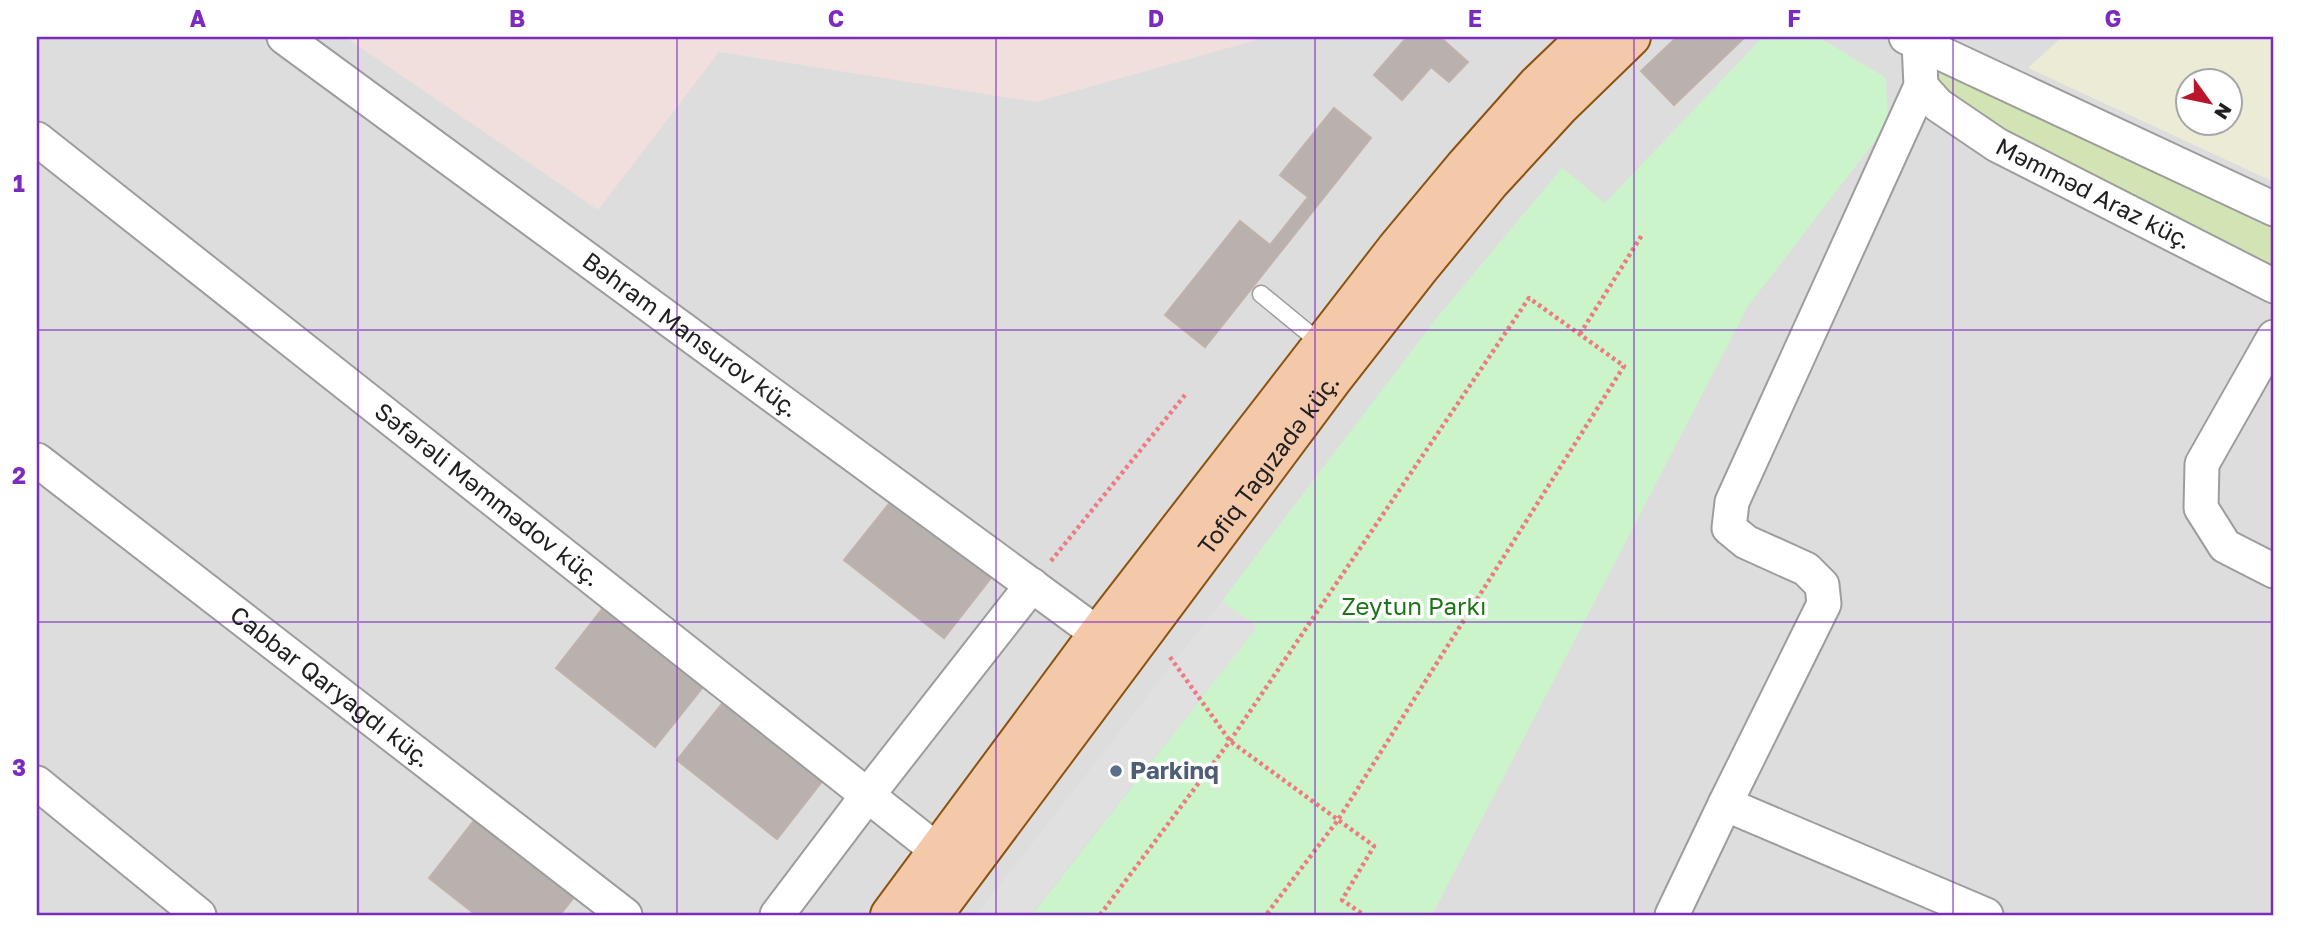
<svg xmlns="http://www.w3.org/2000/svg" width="2311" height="952" font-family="'Golos Text',sans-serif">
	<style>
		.residential { fill: #dedddd; fill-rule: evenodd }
		.military { fill: #f0dfdd }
		.farmland { fill: #ecebd5; fill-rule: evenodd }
		.grass { fill: #d2e4b3 }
		.park { fill: #ccf4ca }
		.parking { fill: #e0e0e0 }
		.building { fill: #b9b1ad; stroke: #c0b2ab; stroke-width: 2 }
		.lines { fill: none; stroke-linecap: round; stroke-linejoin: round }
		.lane-casing { stroke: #9d9d9d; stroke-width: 19 }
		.street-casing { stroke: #9d9d9d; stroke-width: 37 }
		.primary-casing { stroke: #8c5310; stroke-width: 42 }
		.path { stroke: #ec7c80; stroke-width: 4.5; stroke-dasharray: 3.5 3.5; stroke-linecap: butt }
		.lane { stroke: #fff; stroke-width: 16 }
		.street { stroke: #fff; stroke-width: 33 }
		.primary { stroke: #f3c9aa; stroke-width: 38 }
		.grid { fill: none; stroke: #7b2cbf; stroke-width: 2; stroke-opacity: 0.55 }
		.service-dot { fill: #5c6f8a; stroke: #fff; stroke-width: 2.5 }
		.labels { text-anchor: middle; stroke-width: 7; stroke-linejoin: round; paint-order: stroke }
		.street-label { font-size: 24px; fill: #202020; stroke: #fff }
		.park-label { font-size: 24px; fill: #1c7517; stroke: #fff }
		.service-label { font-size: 24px; font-weight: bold; fill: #4e5e75; stroke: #fff; text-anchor: start }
		.neatline { fill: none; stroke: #7b2cbf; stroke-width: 2.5 }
		.grid-label { font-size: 23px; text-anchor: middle; font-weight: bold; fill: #7b2cbf }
	</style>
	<rect width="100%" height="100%" fill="#f0ece8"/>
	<path class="residential" d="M37,37H2274V915H37ZM2188,80H2230V122H2188Z"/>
	<path class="military" d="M345,37H1267L1036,102L719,52L598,210Z"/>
	<path class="farmland" d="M2062,37H2274V182L2028,68ZM2188,80H2230V122H2188Z"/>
	<path class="grass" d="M1951,71L2274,226V268L2046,154L1954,99L1938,84V72Z"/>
	<path class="park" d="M1763,37H1818L1886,78L1888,124L1748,306L1432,915H1032L1257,627L1222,601L1435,320L1562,168L1605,203Z"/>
	<path class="parking" d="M1222,601L1257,627L1030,915H976Z"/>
	<path class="building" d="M1407,37H1440L1468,62L1449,82L1431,67L1402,100L1374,75Z
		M1677,37H1745L1674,105L1641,71Z
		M1334,108L1371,138L1205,347L1165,315L1240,221L1270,245L1308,197L1280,175Z
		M892,500L991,578L944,638L844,560Z
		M603,608L703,687L655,747L556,668Z
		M725,700L824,779L777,839L677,760Z
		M476,818L575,896L560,915H476L429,878Z"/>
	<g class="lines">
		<g class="lane-casing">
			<path id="lane" d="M1261,294L1323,345"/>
		</g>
		<g class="street-casing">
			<g id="street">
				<path id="s1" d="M284,37L1098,634"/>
				<path d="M1906,37L2274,209"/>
				<path d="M1919,43L1921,86L1732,502L1729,528L1746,542L1806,569L1822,585L1824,604L1725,804L1986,915"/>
				<path id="s2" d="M1921,86L1938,105L1997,145L2274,286"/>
				<path id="s3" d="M37,139L938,851"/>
				<path d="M2274,337L2202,464L2201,508L2225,546L2274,571"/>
				<path id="s4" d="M37,460L625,915"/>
				<path d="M37,783L199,915"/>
				<path d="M777,915L867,796L1032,585"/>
				<path d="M1672,915L1725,804"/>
			</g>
		</g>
		<g class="primary-casing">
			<g id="primary">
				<path d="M890,915L1098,634L1396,249L1466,165L1537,85L1587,37"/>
				<path id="s5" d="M933,915L1332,380L1417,271L1490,182L1559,107L1631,37"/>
			</g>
		</g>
		<path class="path" d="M1580,334L1642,235
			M1051,561L1185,395
			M1170,657L1230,741L1374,846L1342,900L1364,915
			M1100,915L1230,741L1529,298L1624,366L1338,820L1266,915"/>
		<use href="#lane" class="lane"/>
		<use href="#street" class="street"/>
		<use href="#primary" class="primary"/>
	</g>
	<path class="grid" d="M358,37V915M677,37V915M996,37V915M1315,37V915M1634,37V915M1953,37V915M37,330H2274M37,622H2274"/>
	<circle class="service-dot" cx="1116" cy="771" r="7"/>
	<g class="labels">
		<g class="street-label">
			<text dy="8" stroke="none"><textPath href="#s2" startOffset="205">Məmməd Araz küç.</textPath></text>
			<text dy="8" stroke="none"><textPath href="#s1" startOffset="504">Bəhram Mansurov küç.</textPath></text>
			<text dy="8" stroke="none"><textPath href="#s5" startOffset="562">Tofiq Tağızadə küç.</textPath></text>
			<text dy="8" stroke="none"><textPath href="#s3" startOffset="574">Səfərəli Məmmədov küç.</textPath></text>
			<text dy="8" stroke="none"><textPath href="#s4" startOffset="371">Cabbar Qaryağdı küç.</textPath></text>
		</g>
		<g class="park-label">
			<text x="1414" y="615">Zeytun Parkı</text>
		</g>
		<g class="service-label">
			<text x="1130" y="779">Parkinq</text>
		</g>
	</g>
	<rect width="2311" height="952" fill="none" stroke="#ffffff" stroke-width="77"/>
	<g transform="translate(2209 102) rotate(123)"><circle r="33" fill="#ffffff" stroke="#a6a6a6" stroke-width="2"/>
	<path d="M0-5L12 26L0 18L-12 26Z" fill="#bb152b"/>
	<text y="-10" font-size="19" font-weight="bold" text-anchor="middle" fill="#202020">N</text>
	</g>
	<rect x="38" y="38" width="2234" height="876" class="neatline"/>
	<g class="grid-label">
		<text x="198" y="27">A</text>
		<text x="517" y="27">B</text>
		<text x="836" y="27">C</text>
		<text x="1156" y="27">D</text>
		<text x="1475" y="27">E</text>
		<text x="1794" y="27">F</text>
		<text x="2113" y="27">G</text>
		<text x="19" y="192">1</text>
		<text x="19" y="484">2</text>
		<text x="19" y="776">3</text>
	</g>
</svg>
